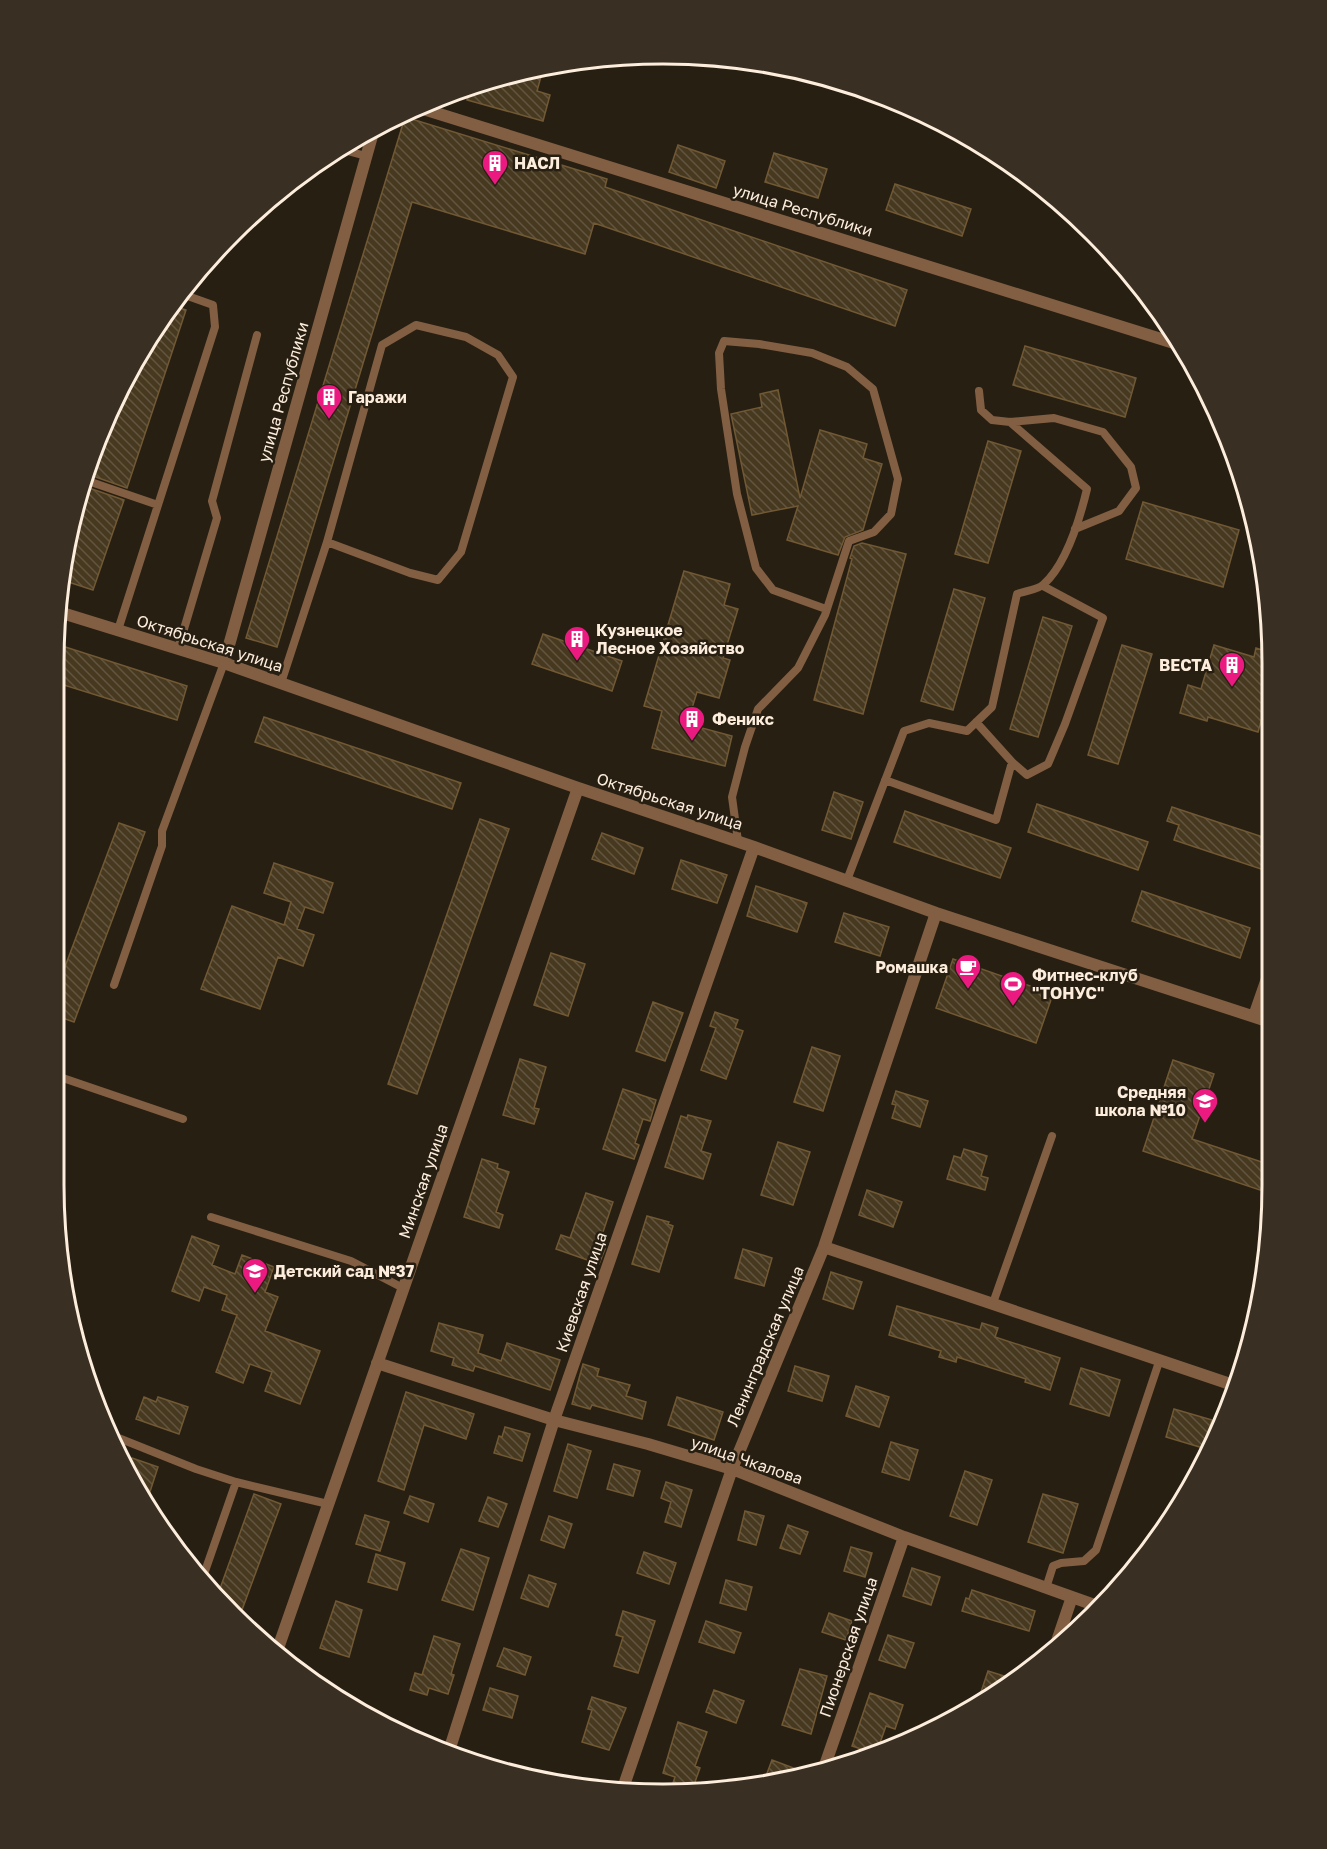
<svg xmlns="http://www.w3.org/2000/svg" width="1327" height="1849" font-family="'Golos Text',sans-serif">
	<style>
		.building { fill: url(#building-back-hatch); stroke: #715934; stroke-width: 1.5 }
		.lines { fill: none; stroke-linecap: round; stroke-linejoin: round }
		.lane { stroke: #825f42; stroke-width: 8 }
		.street { stroke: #825f42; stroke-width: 12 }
		.labels { text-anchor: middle; stroke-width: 5; stroke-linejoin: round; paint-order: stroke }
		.poi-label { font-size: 16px; font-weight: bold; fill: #fceddc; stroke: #281f13; text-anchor: start }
		.street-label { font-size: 16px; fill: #fceddc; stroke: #281f13 }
		.rim { fill: none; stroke: #fceddc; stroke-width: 3 }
	</style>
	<defs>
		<pattern id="building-back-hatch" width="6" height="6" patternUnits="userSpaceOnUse" patternTransform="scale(1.5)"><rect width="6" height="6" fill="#473820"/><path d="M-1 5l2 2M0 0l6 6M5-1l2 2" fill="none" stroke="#625540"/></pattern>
	</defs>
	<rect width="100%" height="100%" fill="#281f13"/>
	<path class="building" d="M543,69L537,91L550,95L543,121L467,100L471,85Z
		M405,117L607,179L605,187L907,290L895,326L594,223L585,254L412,202L277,647L246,638Z
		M678,145L725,161L716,188L669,172Z
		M774,153L827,169L818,198L765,182Z
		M895,184L971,209L962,236L886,210Z
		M173,306L186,310L127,488L90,475L113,405L136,358Z
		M1025,346L1136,378L1125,417L1013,385Z
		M778,390L800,498L820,430L867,444L863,458L882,464L863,530L845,537L838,555L787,540L798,506L752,515L731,414L762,407L760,394Z
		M988,441L1021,451L988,563L955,554Z
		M86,487L124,500L93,590L62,580L65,548Z
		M1143,502L1239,530L1223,587L1126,559Z
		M862,543L906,554L863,714L814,700L852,559L850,558L854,546Z
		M684,571L730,584L724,605L738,609L723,658L730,660L719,698L697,692L687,724L732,736L725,766L652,748L662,711L644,706Z
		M954,589L985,598L953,710L921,701Z
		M1043,617L1072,626L1038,737L1010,729Z
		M543,634L622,661L612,691L532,664Z
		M56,644L187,686L177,720L54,682Z
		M1122,645L1152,654L1118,764L1088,755Z
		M1214,645L1254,657L1256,648L1268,652V697L1258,732L1208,717L1207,721L1180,713L1188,685L1201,689Z
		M264,717L461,783L452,809L255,742Z
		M834,792L863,802L851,839L822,830Z
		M1037,804L1148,842L1138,870L1028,832Z
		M1172,807L1269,839L1270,872L1174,840L1179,825L1167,821Z
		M905,811L1011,848L1000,878L894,842Z
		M480,819L509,829L417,1094L388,1084Z
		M119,823L145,832L74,1022L54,1015V996Z
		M602,833L643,848L634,874L592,859Z
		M681,860L727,875L717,903L672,889Z
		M274,863L333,883L323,913L305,907L297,929L314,935L303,966L278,957L260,1009L201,989L232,906L284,925L291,902L264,893Z
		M756,886L807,903L797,932L747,916Z
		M1142,891L1250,928L1240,958L1132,921Z
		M844,913L889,927L880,956L835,942Z
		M551,953L585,964L568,1016L534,1005Z
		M953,959L1053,994L1036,1043L936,1008Z
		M653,1002L683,1013L665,1061L636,1051Z
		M715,1012L738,1020L735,1028L743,1031L726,1079L701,1070L716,1028L710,1026Z
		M812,1047L840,1056L823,1111L794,1102Z
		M520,1059L546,1067L534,1108L539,1109L534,1124L503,1115Z
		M1173,1060L1214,1074L1192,1139L1271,1165L1272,1194L1143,1151Z
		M623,1089L656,1100L650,1121L643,1119L635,1143L639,1145L634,1159L603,1149Z
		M896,1091L928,1101L920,1127L892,1118L896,1105L892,1104Z
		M688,1115L711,1121L701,1151L711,1154L703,1179L665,1167L681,1116L687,1118Z
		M778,1142L810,1152L793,1205L761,1195Z
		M964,1149L987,1156L981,1176L988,1178L985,1190L947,1179L954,1156L961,1158Z
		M482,1159L498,1164L497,1168L509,1172L496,1212L503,1215L499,1228L464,1217Z
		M867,1190L902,1202L893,1227L859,1215Z
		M586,1193L613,1202L598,1247L605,1249L599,1264L556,1249L561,1235L570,1238Z
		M647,1216L669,1222L668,1224L673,1226L659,1272L632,1264Z
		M192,1236L219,1246L212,1265L235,1274L242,1255L274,1267L265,1292L278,1297L265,1331L320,1351L300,1404L265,1391L272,1372L250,1364L243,1383L216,1372L237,1315L222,1310L227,1295L204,1287L199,1301L172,1291Z
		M743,1249L772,1258L764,1286L735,1278Z
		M831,1272L862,1282L853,1309L823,1299Z
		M897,1306L980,1330L982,1323L998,1328L995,1337L1060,1358L1050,1390L1025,1382L1026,1379L957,1357L956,1362L939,1357L941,1351L889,1335Z
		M439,1323L483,1335L478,1353L501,1361L507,1343L560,1360L550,1390L475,1366L473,1371L452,1365L454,1358L431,1351Z
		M583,1364L599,1369L597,1376L630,1385L626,1396L646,1402L642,1419L592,1405L590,1409L572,1404Z
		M795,1366L829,1376L822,1401L788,1391Z
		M1081,1368L1120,1380L1109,1416L1070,1404Z
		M856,1386L889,1397L879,1427L846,1416Z
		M406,1392L474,1414L466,1439L424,1425L404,1490L378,1481Z
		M144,1397L156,1402L158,1397L188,1407L179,1434L136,1419Z
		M677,1397L723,1412L714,1440L668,1425Z
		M1174,1409L1212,1420L1203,1448L1166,1437Z
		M505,1427L530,1434L522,1461L494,1453L499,1436L502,1437Z
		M891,1442L918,1450L909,1480L882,1472Z
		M568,1444L591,1451L577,1498L554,1491Z
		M132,1458L158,1467L146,1504L128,1470Z
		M614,1464L640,1471L633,1496L607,1489Z
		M965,1471L992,1480L977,1525L950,1516Z
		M666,1482L692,1490L681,1527L665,1522L671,1502L661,1498Z
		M254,1494L281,1504L239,1618L218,1594Z
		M1043,1494L1078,1504L1063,1553L1028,1542Z
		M410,1496L434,1504L428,1522L404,1513Z
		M488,1497L507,1504L498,1527L479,1521Z
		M745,1511L764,1516L756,1545L738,1540Z
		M365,1515L389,1522L380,1551L356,1544Z
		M549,1516L572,1524L564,1548L541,1540Z
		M788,1525L808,1532L800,1554L780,1548Z
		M851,1547L872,1553L865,1577L844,1571Z
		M461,1549L489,1558L473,1610L442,1600Z
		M644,1552L676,1563L669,1584L637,1573Z
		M376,1554L405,1563L397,1590L368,1582Z
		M912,1568L940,1577L931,1605L903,1596Z
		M529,1575L556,1584L548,1607L521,1598Z
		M726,1580L752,1587L746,1610L720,1603Z
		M972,1590L1035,1611L1029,1631L962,1611L966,1598L969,1599Z
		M336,1601L362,1610L349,1657L320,1648Z
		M623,1611L655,1621L638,1673L614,1666L623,1637L616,1635Z
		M829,1613L852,1621L846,1640L822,1632Z
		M706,1621L741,1633L734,1653L699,1642Z
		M888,1635L914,1643L905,1668L879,1660Z
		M434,1636L460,1644L451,1674L454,1675L448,1694L429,1688L427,1695L410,1690L415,1673L422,1675Z
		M504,1648L531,1657L525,1675L497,1666Z
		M800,1669L827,1676L811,1734L782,1725Z
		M988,1671L1017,1680L987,1700L979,1698Z
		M490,1688L518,1696L512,1718L483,1710Z
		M714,1690L744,1701L736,1723L706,1712Z
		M870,1693L903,1705L895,1729L886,1726L876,1754L852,1746Z
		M592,1697L626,1708L609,1750L582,1742L592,1710L588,1709Z
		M678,1722L707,1732L695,1766L700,1768L691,1793L685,1794L671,1789L675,1777L663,1773Z
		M772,1760L807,1773L763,1784Z"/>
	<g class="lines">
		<path class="lane" d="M340,149L366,156
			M979,391L981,410L992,420L1010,422L1054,418L1103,432L1131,467L1136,488L1119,511L1075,529
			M85,480L158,505
			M118,630L215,327L213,305L182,294
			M178,649L217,518L212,501L257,335
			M281,683L327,542L382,345L416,325L466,337L498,355L513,377L461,552L438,580L410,573L327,542
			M976,722L1012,762L1027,775L1048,764L1065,724L1103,618L1043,586
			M885,780L996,820L1012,762
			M738,841L732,797L745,747L758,709L798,668L825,615L849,541L874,532L891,514L898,479L873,389L847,367L812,353L759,344L724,341L719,353L721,389L737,494L756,568L773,590L826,609
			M847,880L904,731L929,723L967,731L992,707L1017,594C1025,591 1038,590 1044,584C1067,563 1080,518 1087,489L1010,422
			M114,985L162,846V831L224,663
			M54,1075L183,1119
			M211,1217L351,1261L403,1288
			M993,1303L1052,1136
			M110,1438L111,1435L196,1469L236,1482L328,1504
			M203,1577L236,1482
			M1046,1588L1053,1566L1061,1563L1084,1561L1096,1550L1160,1359"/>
		<path class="street" d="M420,108L1177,344
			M59,612L224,663L578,788L754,847L936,913L1270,1022
			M224,663L374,129
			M1254,1016L1270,970
			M824,1247L1236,1386
			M377,1363L554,1420L648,1444L732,1469L904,1537L1100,1607
			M1053,1653L1072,1597
			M276,1654L578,788
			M449,1751L554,1420L754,847
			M824,1768L904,1537
			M622,1791L732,1469L824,1247L936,913"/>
	</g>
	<defs>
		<g id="building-pin" transform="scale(1.35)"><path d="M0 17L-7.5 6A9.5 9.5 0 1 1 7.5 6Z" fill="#eb1a80" stroke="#281f13"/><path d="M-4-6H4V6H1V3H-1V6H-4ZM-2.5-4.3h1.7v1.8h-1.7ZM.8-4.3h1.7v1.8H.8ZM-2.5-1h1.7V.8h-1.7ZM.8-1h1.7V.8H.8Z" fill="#fff"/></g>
		<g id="cafe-pin" transform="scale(1.35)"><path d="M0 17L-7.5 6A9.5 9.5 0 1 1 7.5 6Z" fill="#eb1a80" stroke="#281f13"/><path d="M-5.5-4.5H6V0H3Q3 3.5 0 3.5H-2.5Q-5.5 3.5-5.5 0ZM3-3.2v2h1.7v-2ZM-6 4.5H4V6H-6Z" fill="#fff"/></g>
		<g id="stadium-pin" transform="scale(1.35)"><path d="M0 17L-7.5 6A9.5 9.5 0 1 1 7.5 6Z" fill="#eb1a80" stroke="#281f13"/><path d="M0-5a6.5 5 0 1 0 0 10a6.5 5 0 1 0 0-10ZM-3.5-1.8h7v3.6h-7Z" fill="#fff"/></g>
		<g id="school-pin" transform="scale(1.35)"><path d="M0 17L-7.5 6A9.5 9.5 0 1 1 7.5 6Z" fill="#eb1a80" stroke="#281f13"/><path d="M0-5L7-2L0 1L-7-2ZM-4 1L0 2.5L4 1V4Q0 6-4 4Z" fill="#fff"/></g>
	</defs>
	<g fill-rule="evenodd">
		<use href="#building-pin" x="495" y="163"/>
		<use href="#building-pin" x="329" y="397"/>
		<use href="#building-pin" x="577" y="639"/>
		<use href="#building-pin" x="1232" y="665"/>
		<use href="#building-pin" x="692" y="719"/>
		<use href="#cafe-pin" x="968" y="967"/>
		<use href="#stadium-pin" x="1013" y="984"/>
		<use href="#school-pin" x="1205" y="1101"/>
		<use href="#school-pin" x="255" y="1271"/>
	</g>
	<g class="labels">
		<g class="poi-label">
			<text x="514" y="169">НАСЛ</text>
			<text x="348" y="403">Гаражи</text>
			<text x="596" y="636">Кузнецкое<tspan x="596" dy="18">Лесное Хозяйство</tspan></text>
			<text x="1212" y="671" text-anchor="end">ВЕСТА</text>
			<text x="712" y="725">Феникс</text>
			<text x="948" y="973" text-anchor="end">Ромашка</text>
			<text x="1032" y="981">Фитнес-клуб<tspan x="1032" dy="18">"ТОНУС"</tspan></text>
			<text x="1186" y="1098" text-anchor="end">Средняя<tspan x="1186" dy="18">школа №10</tspan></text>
			<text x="274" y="1277">Детский сад №37</text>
		</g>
		<g class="street-label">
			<text transform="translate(803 210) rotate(17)" y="6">улица Республики</text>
			<text transform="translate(283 392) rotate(-74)" y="6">улица Республики</text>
			<text transform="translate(210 643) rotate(18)" y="6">Октябрьская улица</text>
			<text transform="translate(670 801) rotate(18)" y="6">Октябрьская улица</text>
			<text transform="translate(423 1181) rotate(-71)" y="6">Минская улица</text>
			<text transform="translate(581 1292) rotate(-71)" y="6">Киевская улица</text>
			<text transform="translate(765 1346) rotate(-67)" y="6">Ленинградская улица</text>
			<text transform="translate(747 1460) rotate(19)" y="6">улица Чкалова</text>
			<text transform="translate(848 1647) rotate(-71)" y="6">Пионерская улица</text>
		</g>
	</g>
	<path d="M0 0H1327V1849H0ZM663 64H663A599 599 0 0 1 1262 663V1185A599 599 0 0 1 663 1784H663A599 599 0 0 1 64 1185V663A599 599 0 0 1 663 64Z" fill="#392f23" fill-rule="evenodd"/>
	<path class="rim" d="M663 64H663A599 599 0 0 1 1262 663V1185A599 599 0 0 1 663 1784H663A599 599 0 0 1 64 1185V663A599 599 0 0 1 663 64Z"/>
</svg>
